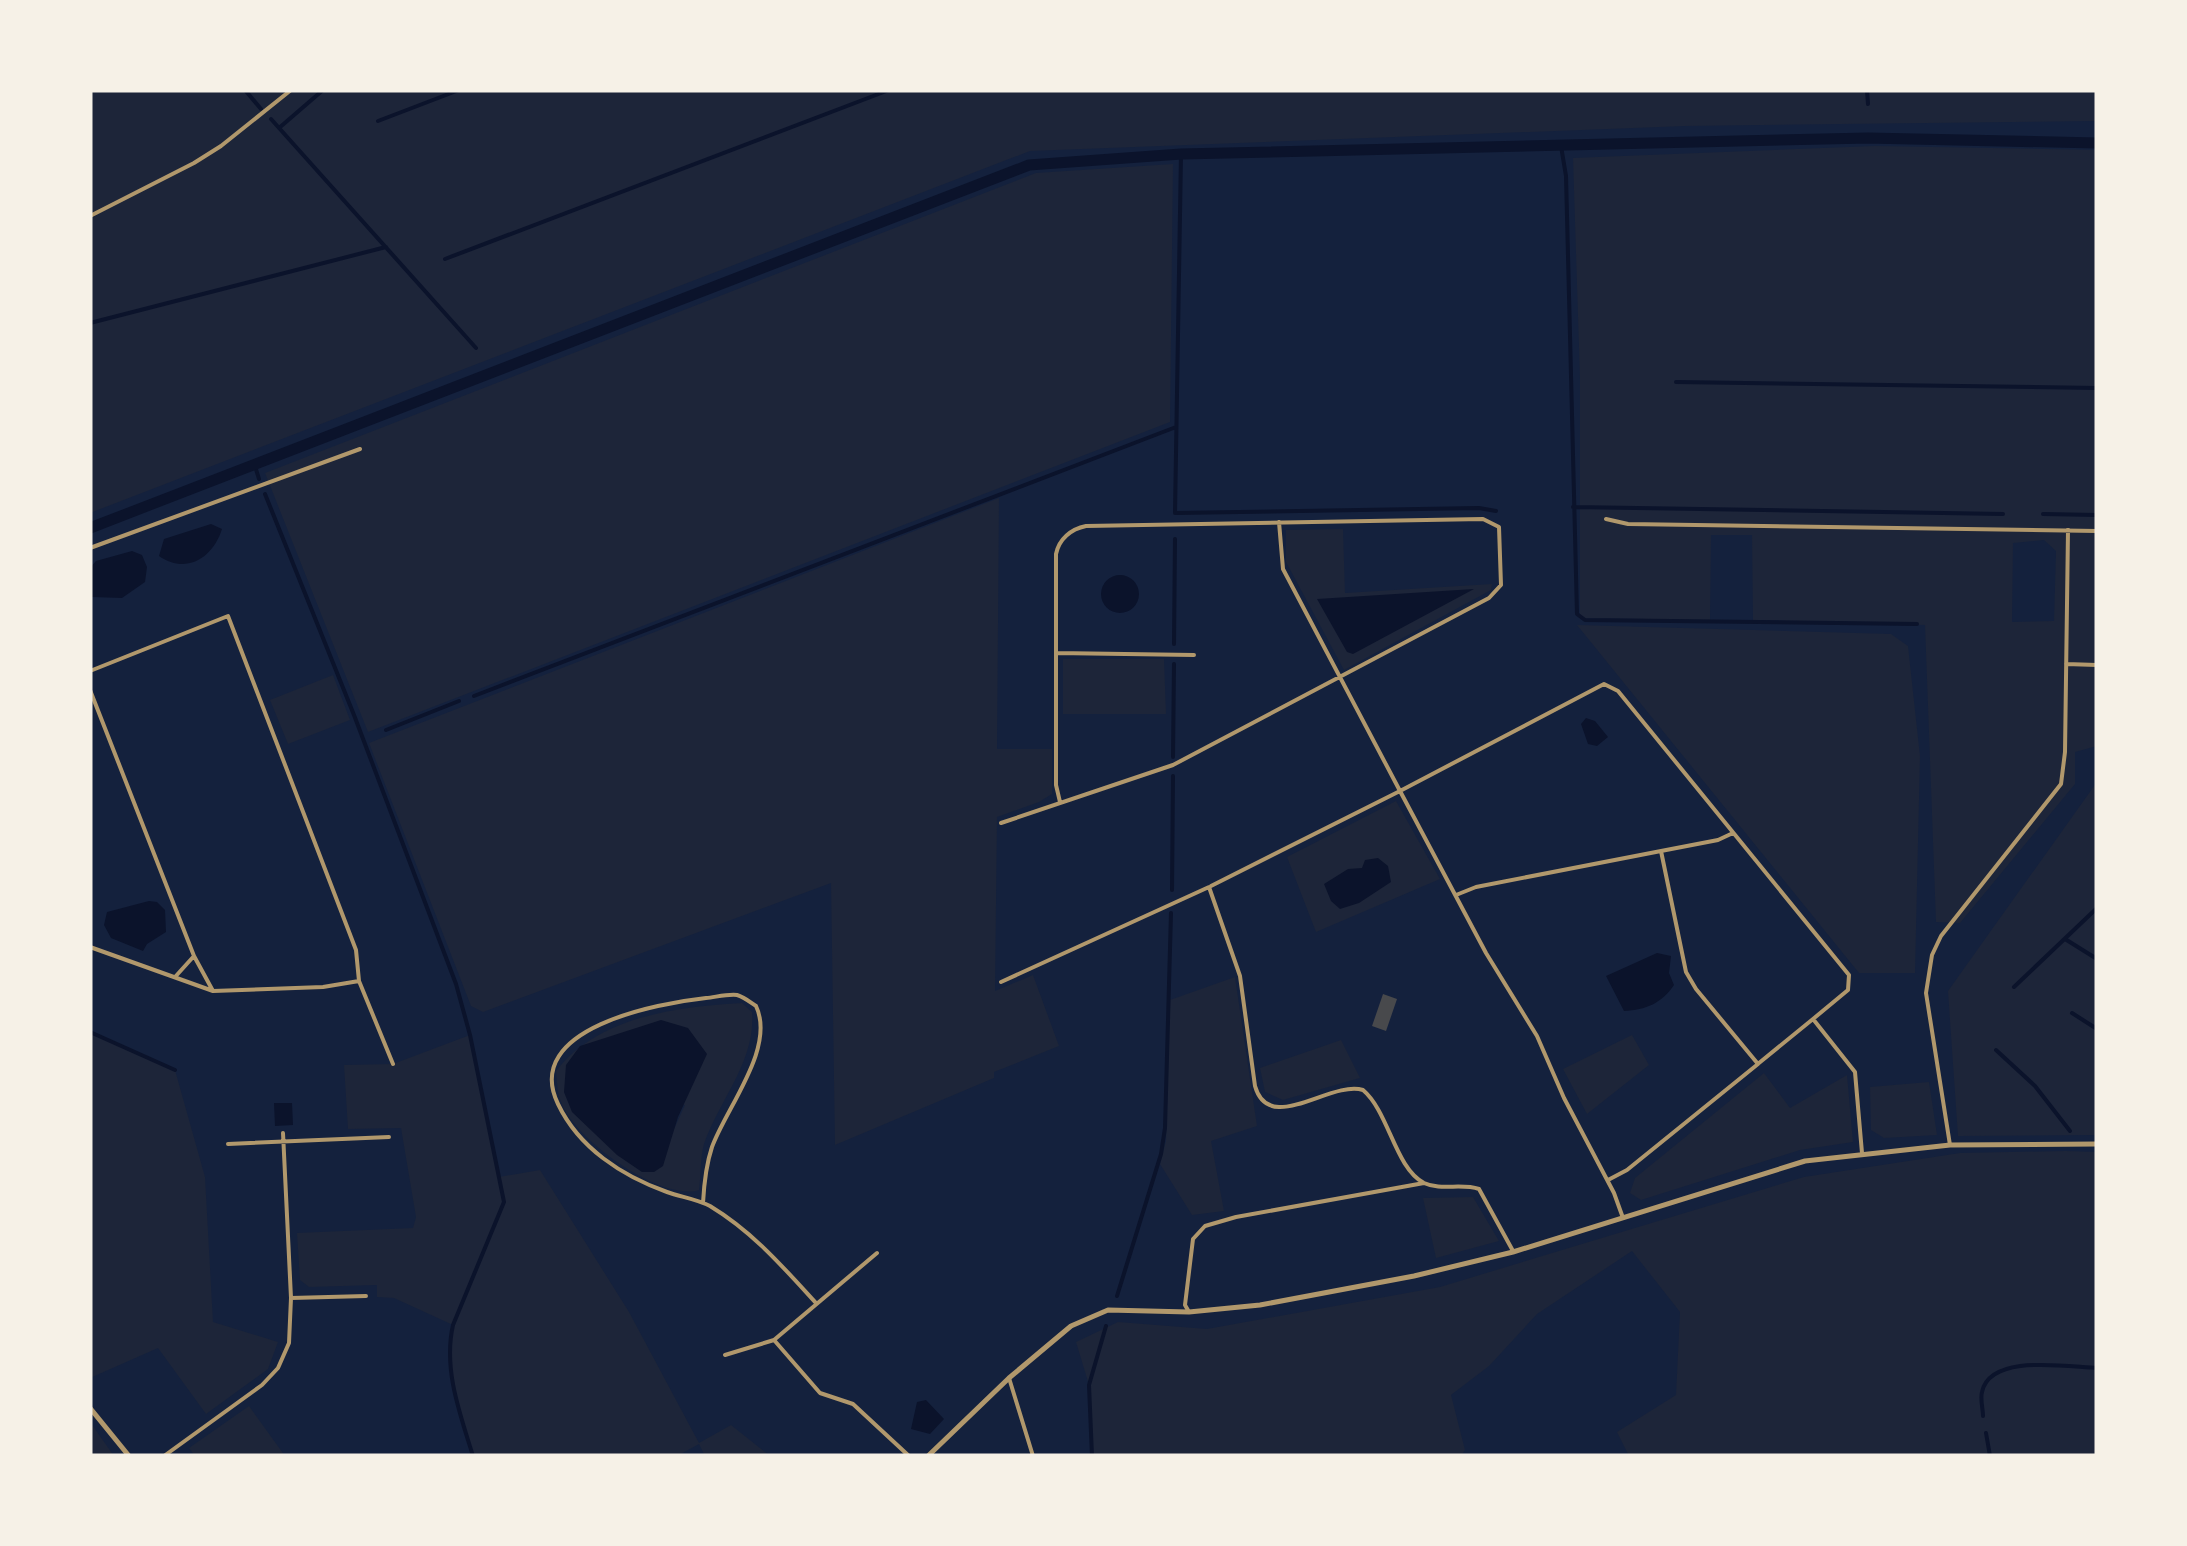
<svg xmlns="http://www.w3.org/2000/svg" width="2187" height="1546" font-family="'IBM Plex Serif',serif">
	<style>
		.green { fill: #1d2539; fill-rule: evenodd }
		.water { fill: #0b132b }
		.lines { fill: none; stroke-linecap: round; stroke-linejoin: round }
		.stream { stroke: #0b132b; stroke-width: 4 }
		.canal { stroke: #0b132b; stroke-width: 11 }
		.building { fill: #48494c }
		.minor { stroke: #b1986c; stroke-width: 4 }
		.tertiary { stroke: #b1986c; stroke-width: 5 }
	</style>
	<rect width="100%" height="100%" fill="#14213d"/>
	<path class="green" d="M90,90H2097V121L1685,126L1030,151L90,513Z
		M1875,146L2097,150V746L2075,752V784L1960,923L1936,922L1925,625L1753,620L1752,535H1711L1710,620L1580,618V379L1573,158ZM2044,540L2056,551L2054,621L2012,622L2013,543Z
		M1173,164L1170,422L368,732L265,473L1036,173Z
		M999,498L997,749H1052V794L1039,802L997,817L995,991L1033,975L1059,1046L994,1072V1078L835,1145L831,883L483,1012L471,1006L369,743Z
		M1343,529L1345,593L1492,584L1491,590L1344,670L1286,562V530Z
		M1577,625L1891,634L1908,646L1920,756L1915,973H1859Z
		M1063,659H1164L1166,714H1063Z
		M333,675L350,720L288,744L270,700Z
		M2097,782V1135L1958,1136L1948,991Z
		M1396,801L1440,879L1316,932L1287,857Z
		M1235,977L1257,1126L1211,1141L1224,1211L1192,1215L1160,1164L1166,1141L1170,1000Z
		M742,1003L752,1012C756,1061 719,1100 704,1144C700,1158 701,1176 699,1190C661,1202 574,1139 561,1102C557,1093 557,1080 556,1071C599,1016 677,1007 742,1003ZM564,1092L685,1105L669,1140L603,1139L573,1112Z
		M90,1031L175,1070L205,1177L213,1322L278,1342L268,1369L206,1414L158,1348L90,1378Z
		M470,1035L499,1177L540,1170L629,1312L699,1443L731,1425L770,1456H705L699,1444L677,1456H473C460,1414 443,1369 453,1325L394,1298L377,1297V1285L309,1287L300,1280L297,1233L413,1228L416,1217L401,1128L348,1129L344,1065L393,1064Z
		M1632,1035L1649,1065L1587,1114L1563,1069Z
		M1341,1040L1360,1078L1283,1100L1265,1092L1260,1068Z
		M1764,1073L1790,1108L1847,1075L1853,1142L1800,1150L1641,1200L1630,1193L1635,1178Z
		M1929,1082L1937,1135L1884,1138L1871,1130L1870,1087Z
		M2066,1151L2097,1152V1456H1629L1617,1432L1676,1395L1680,1312L1632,1251L1537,1314L1489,1366L1451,1395L1465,1450L1461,1456H1092L1089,1385L1076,1342L1118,1322L1207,1329L1440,1287L1804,1177L1960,1153Z
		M1473,1197L1499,1241L1436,1258L1423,1198Z
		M249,1406L285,1456H195L189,1448Z
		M90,1422L114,1456H90Z"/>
	<path class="water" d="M211,524L222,529C213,558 186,575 159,556L164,539Z
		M132,551L142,555L147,567L145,582L122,598L92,597L90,568L96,561Z
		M1101 594a19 19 0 1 1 38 0a19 19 0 1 1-38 0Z
		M1474,589L1353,654L1347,652L1317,599Z
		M1586,718L1595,721L1608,737L1597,746L1588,744L1581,724Z
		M1378,858L1388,866L1391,882L1359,903L1340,909L1331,901L1324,884L1348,869L1362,868L1365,860Z
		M149,901L157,902L165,910L166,932L147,944L143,951L111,938L104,925L107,912Z
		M1657,953L1671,956L1669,973L1674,985C1662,1003 1646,1010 1624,1011L1606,976Z
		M661,1020L688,1028L707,1054L678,1117L663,1166L654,1172H642L617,1155L572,1112L564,1092L566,1065L580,1046Z
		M274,1103H292L293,1125L275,1126Z
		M926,1400L944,1419L930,1434L911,1429L917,1402Z"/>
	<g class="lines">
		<path class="stream" d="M245,90L261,109
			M1867,90L1868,104
			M271,119L476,348
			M378,121L459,90
			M279,128L323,90
			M1561,146L1566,176L1577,614L1585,620L1917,624
			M1181,154L1175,513L1479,508L1496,511
			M445,259L889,90
			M90,323L386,247
			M1676,382L2097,388
			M255,466L259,479
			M265,494L354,715L456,984L470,1035L504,1202L453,1325C443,1369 460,1414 473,1456
			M1573,507L2003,514
			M2043,514L2097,515
			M1174,644L1175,539
			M474,696L1176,427
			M386,730L459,701
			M1173,757L1174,664
			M1172,890L1173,776
			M2065,939L2097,959
			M2014,987L2097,908
			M2072,1013L2097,1029
			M90,1032L175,1070
			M1996,1050L2035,1086L2070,1131
			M1117,1296L1161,1154L1165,1128L1171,913
			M1983,1416C1983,1409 1980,1399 1982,1392C1990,1353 2068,1367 2097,1368
			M1986,1433L1990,1456
			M1092,1456L1089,1385L1106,1326"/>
		<path class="canal" d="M90,528L1029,165L1181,154L1868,138L2097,143"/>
	</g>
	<path class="building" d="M1383,994L1397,999L1386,1031L1372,1026Z"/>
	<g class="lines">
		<path class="minor" d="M90,216L194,163L221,146L291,90
			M1606,519L1628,524L2097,531
			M90,548L360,449
			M1056,653L1194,655
			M2066,664L2097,665
			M90,671L228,616L356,950L359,981L393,1064
			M90,690L194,956L213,991
			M1001,823L1173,765L1489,598L1501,585L1499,527L1483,519L1086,526C1071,529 1059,539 1056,554V785L1060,802
			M1661,851L1718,840L1733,833
			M1211,886L1400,791L1283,569L1279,522
			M1456,895L1476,887L1661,851L1686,972L1696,989L1758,1064L1627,1170L1608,1180
			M90,947L213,991L323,987L359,981
			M175,977L194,956
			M1001,982L1209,887L1240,976L1255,1086C1269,1136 1330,1080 1363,1090C1389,1112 1395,1168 1424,1183C1441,1191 1461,1183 1479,1189L1513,1251
			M1759,1063L1813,1019
			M228,1144L389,1137
			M1950,1145L1926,993L1932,955L1941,936L2061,784L2065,752L2068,530
			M703,1203C704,1184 706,1165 712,1147C726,1108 776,1048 756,1006C750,1002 744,997 737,995C727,994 716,997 706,998C659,1003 521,1028 558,1104C579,1148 622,1176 667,1192C681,1197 697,1199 710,1206C753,1232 783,1267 816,1303
			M1623,1218L1614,1193L1564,1098L1537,1036L1486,953L1400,791L1604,684L1618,691L1849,975L1848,990L1813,1019L1855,1072L1862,1153
			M291,1298L366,1296
			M1189,1312L1185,1305L1193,1239L1205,1226L1236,1217L1424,1183
			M774,1340L877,1253
			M725,1355L774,1340L820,1393L853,1404L909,1456
			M1009,1378L1033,1456
			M164,1456L262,1385L278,1368L289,1343L291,1298L283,1133"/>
		<path class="tertiary" d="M90,1408L129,1456
			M928,1456L1009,1378L1071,1326L1108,1310L1189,1312L1260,1305L1414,1276L1513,1252L1805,1161L1950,1145L2097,1144"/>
	</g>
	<rect width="2187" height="1546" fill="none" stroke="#f6f1e7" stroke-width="185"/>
</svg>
